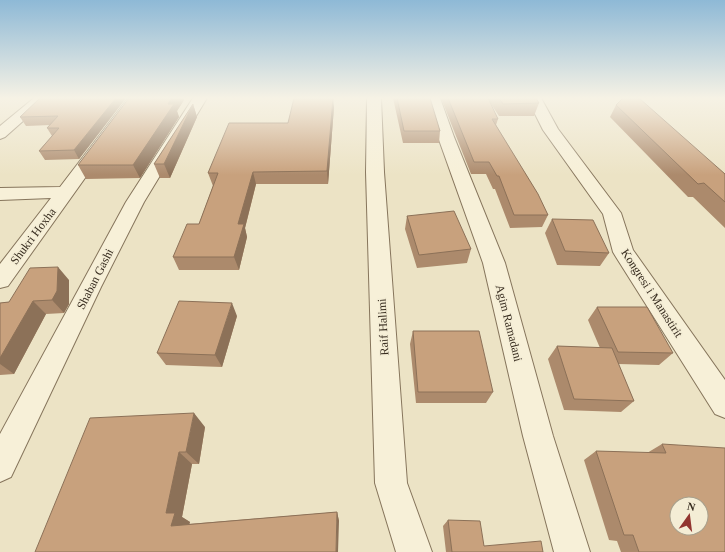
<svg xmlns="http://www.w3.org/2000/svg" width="725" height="552" font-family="Georgia,serif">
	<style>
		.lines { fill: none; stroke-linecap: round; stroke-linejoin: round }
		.street-casing { stroke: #86755c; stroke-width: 2 }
		.street { fill: #f7f0d8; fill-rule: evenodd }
		.wall { fill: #ac8a6c }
		.shaded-wall { fill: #8c7158 }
		.building { fill: #c8a17d; stroke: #8c7158; fill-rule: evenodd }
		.labels { text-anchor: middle; stroke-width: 3; stroke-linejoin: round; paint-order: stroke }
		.street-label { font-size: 12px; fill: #372c1f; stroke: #f4edd5 }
	</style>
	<rect width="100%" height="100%" fill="#ece3c5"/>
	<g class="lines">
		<g class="street-casing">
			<path id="street" d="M34,98H49L5,137L0,139V126Z
				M128,98H142L8,286L0,288V264L51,198L0,200V188L60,187Z
				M193,98H207L144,202L101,287L11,477L0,482V434L126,202Z
				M367,98H381L384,172L407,483L432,552H396L375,483L366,172Z
				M426,98H440L454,137L505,263L553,436L590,552H554L523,436L483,263L438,137Z
				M527,98H541L558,129L621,213L633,250L725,380V418L715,414L616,257L613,252L603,214L543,130Z"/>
		</g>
		<use href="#street" class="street"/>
	</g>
	<path class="wall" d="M126,98L79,159L45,160L39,151L52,136L47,128L50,125L26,126L20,117Z
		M129,98H183L184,100L177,111L179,117L140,178L86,179L78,165Z
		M393,98H429L440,131L439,143H403Z
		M441,98H536L539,103L534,116H499L489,101L498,119L496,125L548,215L542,227L510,228L495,189H493L486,174H471Z
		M193,104L197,117L170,178H160L154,164Z
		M616,105L725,174V228L693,197H688L610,117Z
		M334,107L328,184H256L245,228L247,237L239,270H179L173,257L199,224L213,186L208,173Z
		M407,216L471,249L467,263L417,268L405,229Z
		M552,219L609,253L600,266L557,265L545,233Z
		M69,280V304L64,313L46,314L14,374L0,375V303L9,302Z
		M597,307L673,353L659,365L618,364L634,401L621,412L564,410L548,359L557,346L600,348L588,320Z
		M237,316L222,367L166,365L157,353Z
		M413,331L493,392L486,403H416L410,344Z
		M205,427L199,464H192L182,517L190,522L189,524L337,512L339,521L35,552Z
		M662,444L725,552H621L617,541L609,540L584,460L596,451L647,453Z
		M448,520L484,546L543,552H446L443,526Z"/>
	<path class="shaded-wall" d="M116,98H126L79,159L74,150Z
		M172,98H183L184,100L177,111L179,117L140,178L133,165L168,104Z
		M333,98L334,107L328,184L327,171Z
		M193,104L197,117L170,178L164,164Z
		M253,172L256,184L245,228L247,237L239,270L234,257L238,224Z
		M58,267L69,280V304L64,313L52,300Z
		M33,301L46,314L14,374L0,364V358Z
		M232,303L237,316L222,367L215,355Z
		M194,413L205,427L199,464L186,452Z
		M179,452L192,464L182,517L190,522L187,533L171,526L166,513Z
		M337,512L339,521L338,552H336Z"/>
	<path class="building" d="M40,98H116L74,150L39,151L59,128H47L58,116L20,117Z
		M129,98H172L168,104H174L133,165H78Z
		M294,98H333L327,171L253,172L238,224H244L234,257H173L187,224H199L218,173H208L229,123H288Z
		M397,98H430L440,131H404Z
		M448,98H488L498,119H492L538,194L548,215H514L499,176H497L489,162H474Z
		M499,98H536L539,103L503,104Z
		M623,98H639L725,174V202L704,183L698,184L616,105Z
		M193,104L164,164H154Z
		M454,211L471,249L419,255L407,216Z
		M552,219L593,220L609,253L565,251Z
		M58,267L57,291L52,300L33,301L0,358V303L9,302L30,268Z
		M179,301L232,303L215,355L157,353Z
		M597,307H647L673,353L618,352Z
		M413,331H479L493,392H418Z
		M557,346L612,348L634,401L574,399Z
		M194,413L186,452H179L166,513H175L171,526L337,512L336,552H35L90,418Z
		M662,444L725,448V552H639L633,535H624L596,451L666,453ZM677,504H701V528H677Z
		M448,520L480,521L484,546L541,541L543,552H452Z"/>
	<linearGradient id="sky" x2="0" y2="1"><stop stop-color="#8eb9d6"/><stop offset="0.56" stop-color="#f6f2e5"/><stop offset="1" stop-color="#f6f2e5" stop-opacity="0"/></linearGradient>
	<rect width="725" height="175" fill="url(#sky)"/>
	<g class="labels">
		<g class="street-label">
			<text transform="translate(33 236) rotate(-53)" y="4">Shukri Hoxha</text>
			<text transform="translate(95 279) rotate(-63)" y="4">Shaban Gashi</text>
			<text transform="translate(652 293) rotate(57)" y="4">Kongresi i Manastirit</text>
			<text transform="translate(509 323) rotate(76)" y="4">Agim Ramadani</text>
			<text transform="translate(383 327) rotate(-93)" y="4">Raif Halimi</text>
		</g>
	</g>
	<g transform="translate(689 516) rotate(14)"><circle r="19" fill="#f4edd5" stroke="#a8a08c"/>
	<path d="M0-3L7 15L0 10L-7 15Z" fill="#92352f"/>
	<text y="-6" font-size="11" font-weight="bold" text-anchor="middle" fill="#372c1f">N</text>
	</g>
</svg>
